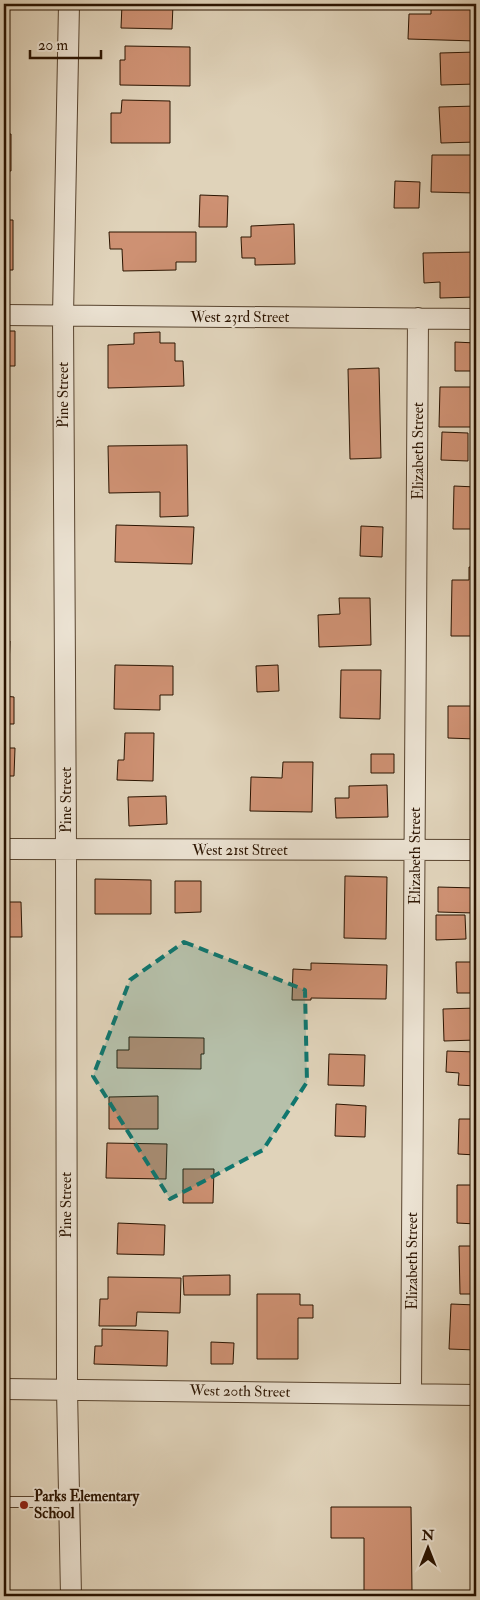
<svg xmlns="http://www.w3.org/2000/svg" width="480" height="1600" font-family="'IM FELL Double Pica',serif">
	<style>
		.building { fill: #ce9173; stroke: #2b1401 }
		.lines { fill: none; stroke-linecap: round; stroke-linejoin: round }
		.lane-casing { stroke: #58442f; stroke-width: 12 }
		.street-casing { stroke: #58442f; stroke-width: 22 }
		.lane { stroke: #ebe2d2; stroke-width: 10 }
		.street { stroke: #ebe2d2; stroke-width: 20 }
		.marked { fill: #0f766e; fill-opacity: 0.2; stroke: #0f766e; stroke-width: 4; stroke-dasharray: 10 6; stroke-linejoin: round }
		.poi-dot { fill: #8f2418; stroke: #ebe2d2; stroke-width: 2 }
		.labels { text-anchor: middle; stroke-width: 4; stroke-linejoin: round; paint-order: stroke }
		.street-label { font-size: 15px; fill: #2b1401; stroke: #ebe2d2 }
		.poi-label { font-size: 15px; font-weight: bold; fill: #2b1401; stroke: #ebe2d2; text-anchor: start }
	</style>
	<rect width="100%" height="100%" fill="#e0d3ba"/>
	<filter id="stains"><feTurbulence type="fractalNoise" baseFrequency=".004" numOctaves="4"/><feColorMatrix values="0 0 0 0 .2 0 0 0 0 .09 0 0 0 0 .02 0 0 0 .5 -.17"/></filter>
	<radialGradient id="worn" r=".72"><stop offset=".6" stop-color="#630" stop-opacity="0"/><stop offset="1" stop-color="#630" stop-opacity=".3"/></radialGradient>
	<path class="building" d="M122,4H173L172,29L121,28Z
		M431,4L476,5V41L408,39L409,14H431Z
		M4,6H6L5,48H4Z
		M125,46L190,47V86L120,85V60H125Z
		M476,52V84L441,85L440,53Z
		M4,79H6L7,115H4Z
		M122,100L170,101V143H111V113H121Z
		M476,106V142L441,143L439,107Z
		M4,134H11V171H4Z
		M432,155H476V193L431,192Z
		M395,181L420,182L419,208H394Z
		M200,195L228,196L227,227H199Z
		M4,220H13V270H4Z
		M294,224L295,264L255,265V258H242L241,237H251V226Z
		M109,232H196V262H176V270L123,271L122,249H110Z
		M476,252V297L440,298V282L424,283L423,253Z
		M4,331H15V366H4Z
		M160,332V343H175V361H183L184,386L108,388V345L134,344V333Z
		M455,342L476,343V371H455Z
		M379,368L381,458L350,459L348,369Z
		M440,387H476V427H439Z
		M442,432L468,433V461L441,460Z
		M187,445L188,516L160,517V492L109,493L108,446Z
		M454,486L476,487V529H453Z
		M116,525L194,527L192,564L115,562Z
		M361,526L383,527L382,557L360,556Z
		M4,537H6L7,576H4Z
		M469,567H476V636H451L452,580H469Z
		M339,598H370L371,645L319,647L318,615L340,614Z
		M4,641H10L9,668H4Z
		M115,665L173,666V695H160V710L114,709Z
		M278,665L279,691L257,692L256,666Z
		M341,670H381L380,719L340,718Z
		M4,696L14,697V724H4Z
		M448,706H476V739L448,738Z
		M125,733H154L153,781L117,780L118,760H124Z
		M4,748H15L14,776H4Z
		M371,754H394V773H371Z
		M283,762H313L312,812L250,811L251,777L282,778Z
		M387,785L388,817L336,818L335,798H349V786Z
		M166,796L167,824L129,826L128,797Z
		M345,876L387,877L386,939L344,938Z
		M95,879L151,880V914H95Z
		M175,881H201V912L175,913Z
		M438,887L476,888V917H474V913L438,912Z
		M4,891H8V902H21L22,937H4Z
		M436,915H465L466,939L436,940Z
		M456,962H476V993H457Z
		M311,963L387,965L386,999L311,998V1000H292L293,969L311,970Z
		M476,1008V1040L444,1041L443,1009Z
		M129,1037L204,1038V1054H201V1069L117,1068V1050H129Z
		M447,1051L476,1052V1086L458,1085L459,1073L446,1072Z
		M329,1054L365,1055L364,1086L328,1085Z
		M158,1096V1129H109V1097Z
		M336,1104L366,1106L365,1137L335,1136Z
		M459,1119H476V1155L458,1154Z
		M107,1143L167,1144L166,1179L106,1178Z
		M183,1169H214L213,1203H183Z
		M457,1185H476V1224L457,1223Z
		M118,1223L165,1225L164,1255L117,1254Z
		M459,1246H476V1294H460Z
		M4,1271H8V1307H4Z
		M230,1275V1295H184L183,1276Z
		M108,1277L181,1278L180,1313L137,1312L136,1326H99L100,1299H108Z
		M257,1294H300V1305H313V1318H298V1359H257Z
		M451,1304L476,1305V1350L449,1349Z
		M102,1329L168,1331L167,1366L94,1364L95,1346H102Z
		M211,1342L234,1343L233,1364H211Z
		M331,1507H411L412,1592H414V1596H349V1592H364V1538H331Z"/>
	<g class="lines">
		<g class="lane-casing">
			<path id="lane" d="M4,1502H70"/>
		</g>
		<g class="street-casing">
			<path id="street" d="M69,4L63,316L66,849L67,1389L71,1596
				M4,315L476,319
				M4,849L476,850
				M4,1389L476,1395
				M411,1393L418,318"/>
		</g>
		<use href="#lane" class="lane"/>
		<use href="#street" class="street"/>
	</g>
	<path class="marked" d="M184,942L305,990L307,1082L263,1150L170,1199L93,1076L130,980Z"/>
	<circle class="poi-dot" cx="24" cy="1505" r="5"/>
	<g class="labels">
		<g class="street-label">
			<text x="240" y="322">West 23rd Street</text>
			<text transform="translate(63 395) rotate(-90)" y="5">Pine Street</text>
			<text transform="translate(418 451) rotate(-90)" y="5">Elizabeth Street</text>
			<text transform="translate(66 800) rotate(-90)" y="5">Pine Street</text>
			<text x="240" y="855">West 21st Street</text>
			<text transform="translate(415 856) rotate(-90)" y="5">Elizabeth Street</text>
			<text transform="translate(66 1205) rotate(-90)" y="5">Pine Street</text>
			<text transform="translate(412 1261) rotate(-90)" y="5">Elizabeth Street</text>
			<text transform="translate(240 1391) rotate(1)" y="5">West 20th Street</text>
		</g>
		<g class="poi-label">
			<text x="34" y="1501">Parks Elementary<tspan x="34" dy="17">School</tspan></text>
		</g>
	</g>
	<rect width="480" height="1600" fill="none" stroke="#e0d3ba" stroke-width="20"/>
	<rect x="5" y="5" width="470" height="1590" fill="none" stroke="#2b1401" stroke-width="2.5"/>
	<rect x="10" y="10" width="460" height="1580" fill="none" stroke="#2b1401"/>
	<g transform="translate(428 1548)" stroke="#ebe2d2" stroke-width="4" paint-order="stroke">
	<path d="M0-4L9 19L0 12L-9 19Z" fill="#2b1401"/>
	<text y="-8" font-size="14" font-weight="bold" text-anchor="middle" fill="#2b1401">N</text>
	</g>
	<path d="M30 50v8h71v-8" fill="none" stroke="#2b1401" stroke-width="2.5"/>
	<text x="38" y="50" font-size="15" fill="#2b1401" stroke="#ebe2d2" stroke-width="4" paint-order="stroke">20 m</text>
	<rect width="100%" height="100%" filter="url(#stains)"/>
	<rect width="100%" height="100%" fill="url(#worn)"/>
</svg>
